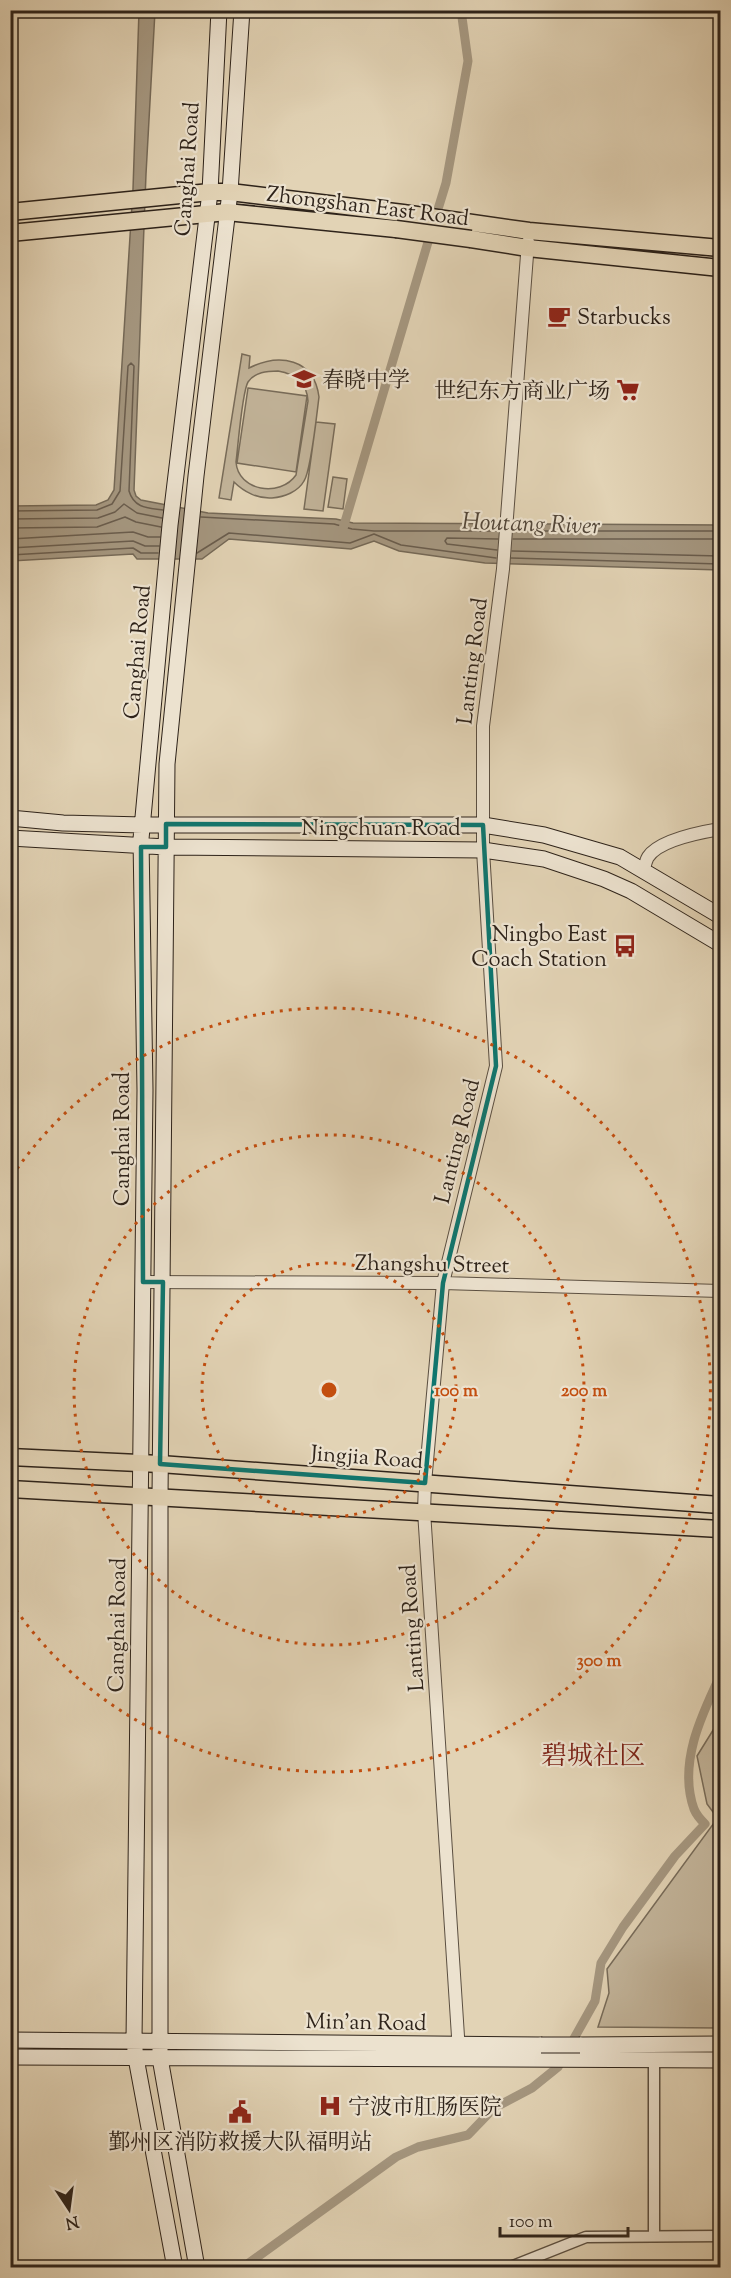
<svg xmlns="http://www.w3.org/2000/svg" width="731" height="2278" font-family="'Sorts Mill Goudy','Noto Serif SC',serif">
	<style>
		.green { fill: #c3b59b; stroke: #786c5a; stroke-width: 1.5; fill-rule: evenodd }
		.water { fill: #a59780; stroke: #756957; stroke-width: 1.5 }
		.lines { fill: none; stroke-linecap: round; stroke-linejoin: round }
		.shore { stroke: #6a5d4d; stroke-width: 1.5 }
		.canal { stroke: #a59780; stroke-width: 9 }
		.minor-casing { stroke: #5b4f41; stroke-width: 13 }
		.tertiary-casing { stroke: #5b4f41; stroke-width: 14 }
		.secondary-casing { stroke: #2e231a; stroke-width: 17 }
		.primary-casing { stroke: #2e231a; stroke-width: 19 }
		.minor { stroke: #ece2cf; stroke-width: 10 }
		.tertiary { stroke: #ece2cf; stroke-width: 12 }
		.secondary { stroke: #ece2cf; stroke-width: 15 }
		.primary { stroke: #e2d3b5; stroke-width: 16 }
		.secondary-bridge-casing { stroke: #2e231a; stroke-width: 17; stroke-linecap: butt }
		.primary-bridge-casing { stroke: #2e231a; stroke-width: 19; stroke-linecap: butt }
		.secondary-bridge { stroke: #ece2cf; stroke-width: 15 }
		.primary-bridge { stroke: #e2d3b5; stroke-width: 16 }
		.marked { fill: none; stroke: #0f766e; stroke-width: 4.5; stroke-linejoin: round }
		.ring { fill: none; stroke: #c34e0f; stroke-width: 3; stroke-dasharray: 3 6 }
		.labels { text-anchor: middle; stroke-width: 4.5; stroke-linejoin: round; paint-order: stroke }
		.street-label { font-size: 22px; fill: #2e231a; stroke: #ece2cf }
		.poi-label { font-size: 22px; fill: #2e231a; stroke: #ece2cf; text-anchor: start }
		.water-label { font-size: 24px; font-style: italic; fill: #524639; stroke: #ece2cf }
		.quarter-label { font-size: 26px; fill: #7a1f14; stroke: #ece2cf }
		.centre { fill: #c34e0f; stroke: #ece2cf; stroke-width: 3 }
		.ring-label { font-size: 18px; text-anchor: middle; font-weight: bold; fill: #c34e0f; stroke: #ece2cf; stroke-width: 4.5; stroke-linejoin: round; paint-order: stroke }
	</style>
	<rect width="100%" height="100%" fill="#e2d3b5"/>
	<filter id="stains"><feTurbulence type="fractalNoise" baseFrequency=".00333" numOctaves="4"/><feColorMatrix values="0 0 0 0 .2 0 0 0 0 .09 0 0 0 0 .02 0 0 0 .5 -.17"/></filter>
	<radialGradient id="worn" r=".72"><stop offset=".6" stop-color="#630" stop-opacity="0"/><stop offset="1" stop-color="#630" stop-opacity=".3"/></radialGradient>
	<path class="green" d="M242,354L250,356L249,368C279,353 314,358 319,397C317,412 311,471 304,481C298,492 284,497 272,498C258,499 244,492 234,482L231,500L219,498ZM278,371C295,374 307,382 308,401L296,475C280,498 238,491 236,462C238,447 242,392 248,382C255,372 267,371 278,371Z
		M248,388L307,396L296,472L237,463Z
		M316,422L335,424L323,511L304,509Z
		M333,477L347,479L343,509L328,507Z
		M720,1719V2028L598,2027L609,1993L607,1969L714,1823L716,1816L707,1804L697,1756Z"/>
	<path class="water" d="M139,11H155L146,174L134,490L136,496L141,500L208,513L336,519L353,523L720,525V570L485,563L399,551L374,541L351,549L229,539L202,559H137L133,554L11,561V506L96,505L108,500L114,490L133,189Z"/>
	<g class="lines">
		<path class="shore" d="M10,511L97,510L112,504L120,491L128,366L131,363L134,366L129,491C134,508 147,508 163,510
			M201,517L334,524L352,529L374,531H498
			M10,519L98,518L115,512L124,504L137,513L162,518
			M10,528L97,527L125,517L136,522L161,527
			M513,531H720
			M10,539L133,532L148,537H160
			M513,539H720
			M10,548L133,541L145,546H159
			M497,550L447,544L445,541L447,538L498,539
			M512,551L720,556
			M197,553L229,533L350,543L374,534L401,545L496,558
			M10,555L133,548L141,553H158
			M511,558L720,564"/>
		<path class="canal" d="M435,219L446,183L468,61L461,10
			M342,532L431,232
			M242,2268L396,2157L418,2147L468,2135L494,2108L532,2088L558,2067L595,2001L601,1963L623,1927L675,1856L705,1824C701,1820 696,1814 694,1809C678,1764 701,1716 720,1676"/>
		<g class="minor-casing">
			<path id="minor" d="M654,2060V2236
				M508,2268L586,2237L720,2236"/>
		</g>
		<g class="tertiary-casing">
			<path id="tertiary" d="M643,870C645,866 646,860 648,857C659,840 702,832 720,829
				M143,1282L443,1283L720,1291
				M459,2052L424,1511L425,1483L443,1283L496,1066L483,850V726L503,569L528,242"/>
		</g>
		<g class="secondary-casing">
			<path id="secondary" d="M10,818L63,823L143,825H483L544,835L620,857L720,916
				M10,838L166,847L483,850L544,859L604,879L631,891L720,944
				M10,2040L541,2045
				M580,2045L720,2044
				M10,2057L720,2060
				M175,2268L136,2058L134,2041L145,1090L141,839L170,525L210,192L219,10
				M197,2268L160,2058V1497L167,764L196,476L230,192L242,10"/>
		</g>
		<g class="primary-casing">
			<path id="primary" d="M10,212L210,192H230L403,213L529,231L720,248
				M10,233L227,212L396,229
				M471,239L528,248L720,268
				M10,1457L160,1464L720,1505
				M10,1489L720,1529"/>
		</g>
		<use href="#minor" class="minor"/>
		<use href="#tertiary" class="tertiary"/>
		<use href="#secondary" class="secondary"/>
		<use href="#primary" class="primary"/>
		<g class="secondary-bridge-casing">
			<path id="secondary-bridge" d="M541,2045H580"/>
		</g>
		<g class="primary-bridge-casing">
			<path id="primary-bridge" d="M396,229L471,239"/>
		</g>
		<use href="#secondary-bridge" class="secondary-bridge"/>
		<use href="#primary-bridge" class="primary-bridge"/>
	</g>
	<path class="marked" d="M166,824L483,825L496,1066L443,1283L425,1483L160,1464L163,1282H143L141,847H166Z"/>
	<g class="ring">
		<circle cx="329" cy="1390" r="127"/>
		<circle cx="329" cy="1390" r="255"/>
		<path d="M12 1176A382 382 0 1 1 12 1604"/>
	</g>
	<defs>
		<g id="cafe-bare" transform="scale(1.8)"><path d="M-5.5-4.5H6V0H3Q3 3.5 0 3.5H-2.5Q-5.5 3.5-5.5 0ZM3-3.2v2h1.7v-2ZM-6 4.5H4V6H-6Z" fill="#8f2418" stroke="#ece2cf" stroke-width="2.5" paint-order="stroke"/></g>
		<g id="school-bare" transform="scale(1.8)"><path d="M0-5L7-2L0 1L-7-2ZM-4 1L0 2.5L4 1V4Q0 6-4 4Z" fill="#8f2418" stroke="#ece2cf" stroke-width="2.5" paint-order="stroke"/></g>
		<g id="supermarket-bare" transform="scale(1.8)"><path d="M-6-5.5h2.5l.6 2H6L4.5 2H-2.5L-4.4-4H-6ZM-1.5 3.2a1.3 1.3 0 1 0 .1 0ZM3 3.2a1.3 1.3 0 1 0 .1 0Z" fill="#8f2418" stroke="#ece2cf" stroke-width="2.5" paint-order="stroke"/></g>
		<g id="bus-bare" transform="scale(1.8)"><path d="M-5-6H5V4H4V6H2V4H-2V6H-4V4H-5ZM-3.5-4V0h7V-4ZM-3.5 1.2v1.5H-2V1.2ZM2 1.2v1.5H3.5V1.2Z" fill="#8f2418" stroke="#ece2cf" stroke-width="2.5" paint-order="stroke"/></g>
		<g id="hospital-bare" transform="scale(1.8)"><path d="M-5-5h3v3.5h4V-5h3V5h-3V1.5h-4V5h-3Z" fill="#8f2418" stroke="#ece2cf" stroke-width="2.5" paint-order="stroke"/></g>
		<g id="civic-bare" transform="scale(1.8)"><path d="M-.6-6.5H3V-4.5H.6V-3L4-1V1h2V6H-6V1h2V-1L-.6-3ZM-1.2 2.5V6h2.4V2.5Z" fill="#8f2418" stroke="#ece2cf" stroke-width="2.5" paint-order="stroke"/></g>
	</defs>
	<g fill-rule="evenodd">
		<use href="#cafe-bare" x="559" y="316"/>
		<use href="#school-bare" x="304" y="379"/>
		<use href="#supermarket-bare" x="628" y="390"/>
		<use href="#bus-bare" x="625" y="946"/>
		<use href="#hospital-bare" x="330" y="2106"/>
		<use href="#civic-bare" x="240" y="2112"/>
	</g>
	<g class="labels">
		<g class="street-label">
			<text transform="translate(186 169) rotate(-86)" y="8">Canghai Road</text>
			<text transform="translate(368 205) rotate(7)" y="8">Zhongshan East Road</text>
			<text transform="translate(136 652) rotate(-85)" y="8">Canghai Road</text>
			<text transform="translate(471 661) rotate(-83)" y="8">Lanting Road</text>
			<text x="381" y="835">Ningchuan Road</text>
			<text transform="translate(121 1139) rotate(-90)" y="8">Canghai Road</text>
			<text transform="translate(456 1141) rotate(-76)" y="8">Lanting Road</text>
			<text transform="translate(432 1263) rotate(1)" y="8">Zhangshu Street</text>
			<text transform="translate(367 1456) rotate(4)" y="8">Jingjia Road</text>
			<text transform="translate(116 1625) rotate(-89)" y="8">Canghai Road</text>
			<text transform="translate(411 1628) rotate(-94)" y="8">Lanting Road</text>
			<text transform="translate(366 2021) rotate(1)" y="8">Min'an Road</text>
		</g>
		<g class="poi-label">
			<text x="577" y="324">Starbucks</text>
			<text x="322" y="387">春晓中学</text>
			<text x="610" y="398" text-anchor="end">世纪东方商业广场</text>
			<text x="607" y="941" text-anchor="end">Ningbo East<tspan x="607" dy="25">Coach Station</tspan></text>
			<text x="348" y="2114">宁波市肛肠医院</text>
			<text x="240" y="2149" text-anchor="middle">鄞州区消防救援大队福明站</text>
		</g>
		<g class="water-label">
			<text transform="translate(531 523) rotate(2)" y="8">Houtang River</text>
		</g>
		<g class="quarter-label">
			<text x="593" y="1764">碧城社区</text>
		</g>
	</g>
	<circle cx="329" cy="1390" r="9" class="centre"/>
	<g class="ring-label">
		<text x="456" y="1396">100 m</text>
		<text x="584" y="1396">200 m</text>
		<text x="599" y="1666">300 m</text>
	</g>
	<rect width="731" height="2278" fill="none" stroke="#e2d3b5" stroke-width="36"/>
	<rect x="12" y="12" width="707" height="2254" fill="none" stroke="#2e231a" stroke-width="3"/>
	<rect x="18" y="18" width="695" height="2242" fill="none" stroke="#2e231a" stroke-width="1.5"/>
	<g transform="translate(69 2209) rotate(167)" stroke="#ece2cf" stroke-width="4.5" paint-order="stroke">
	<path d="M0-4.5L10 22L0 15L-10 22Z" fill="#2e231a"/>
	<text y="-9" font-size="16" font-weight="bold" text-anchor="middle" fill="#2e231a">N</text>
	</g>
	<path d="M500 2227v9h128v-9" fill="none" stroke="#2e231a" stroke-width="3"/>
	<text x="509" y="2227" font-size="18" fill="#2e231a" stroke="#ece2cf" stroke-width="4.5" paint-order="stroke">100 m</text>
	<rect width="100%" height="100%" filter="url(#stains)"/>
	<rect width="100%" height="100%" fill="url(#worn)"/>
</svg>
